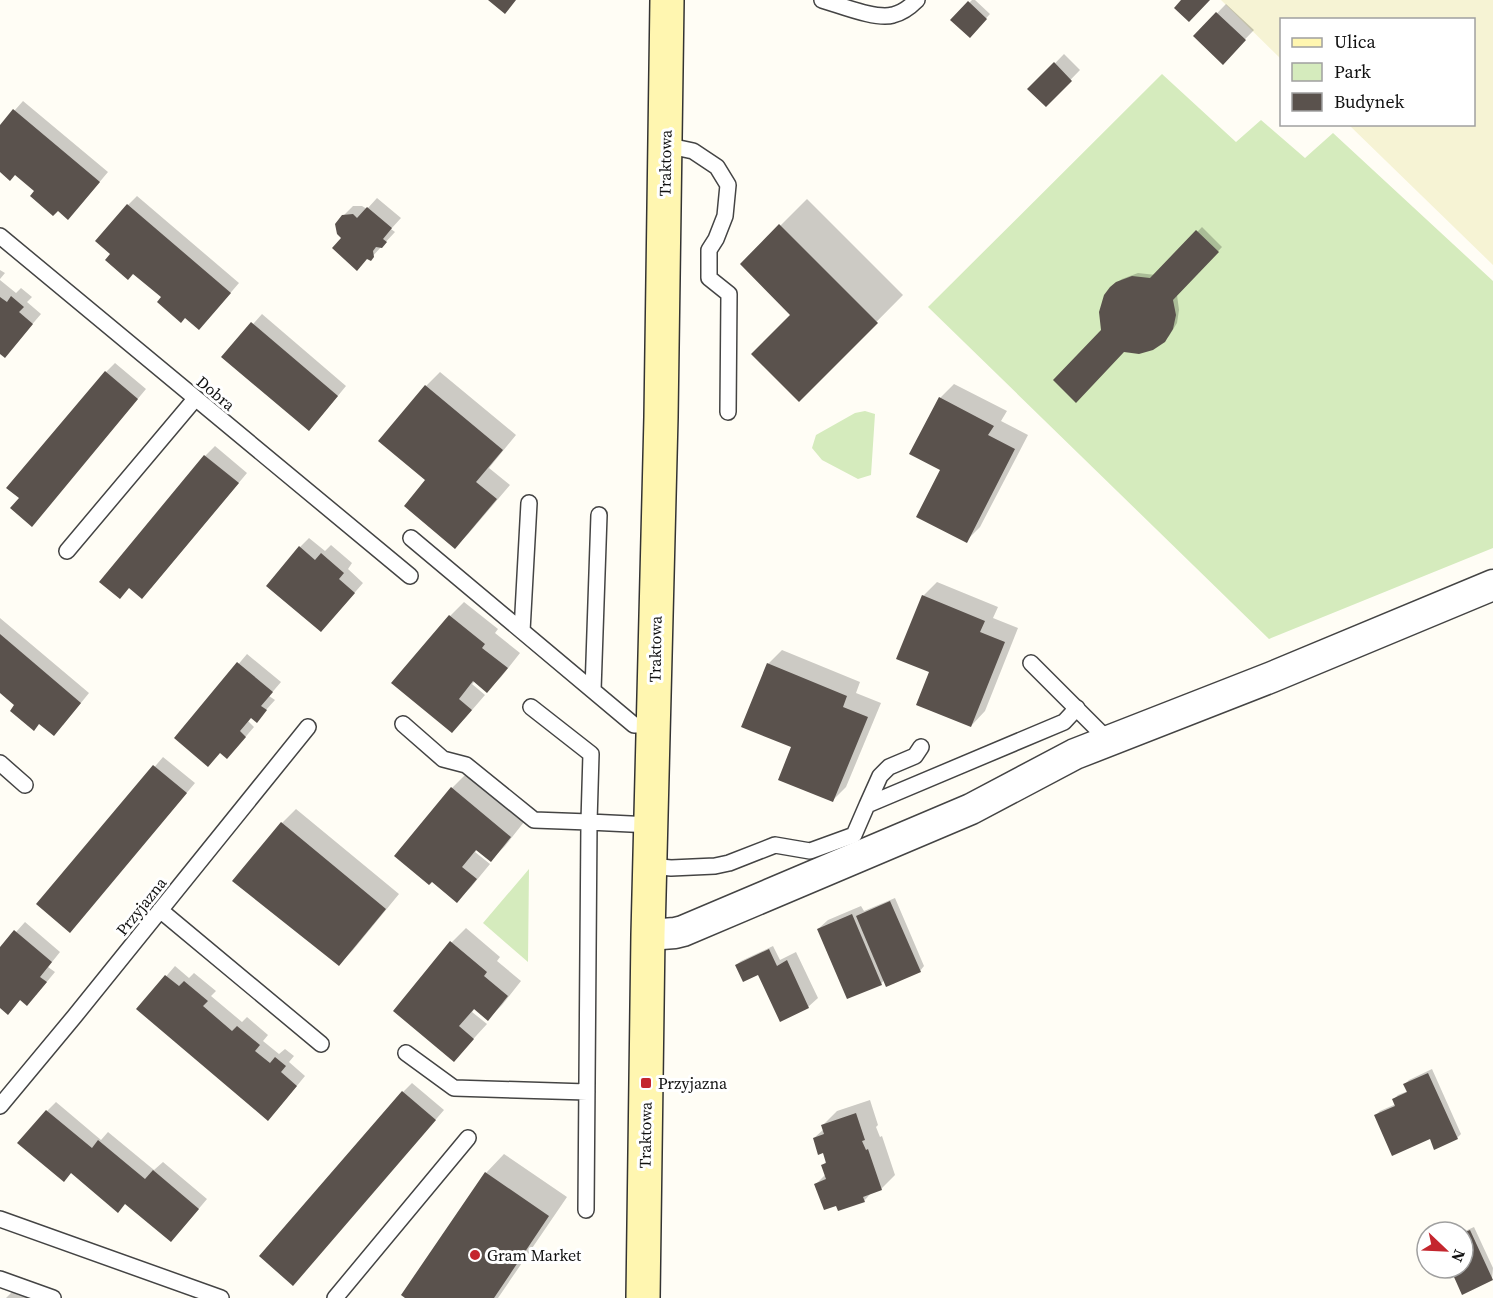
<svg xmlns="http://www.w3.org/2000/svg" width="1493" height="1298" font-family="'Source Serif 4',serif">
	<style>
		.farmland { fill: #f6f3d4 }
		.green { fill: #d5ebbd }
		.shadow { fill: #0003 }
		.building { fill: #5a524d }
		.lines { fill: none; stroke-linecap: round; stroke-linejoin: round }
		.service-casing { stroke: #444; stroke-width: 18 }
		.minor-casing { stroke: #444; stroke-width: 33 }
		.secondary-casing { stroke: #333; stroke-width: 36 }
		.service { stroke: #fff; stroke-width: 15 }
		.minor { stroke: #fff; stroke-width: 30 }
		.secondary { stroke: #fff6b0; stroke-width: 33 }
		.poi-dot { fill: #c4262e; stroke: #fff; stroke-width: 2 }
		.labels { text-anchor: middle; stroke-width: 6; stroke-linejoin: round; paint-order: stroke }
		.street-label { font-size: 16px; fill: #111; stroke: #fff }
		.poi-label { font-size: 16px; fill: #111; stroke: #fff; text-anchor: start }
	</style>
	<rect width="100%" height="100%" fill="#fffdf5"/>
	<path class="farmland" d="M1221,0H1493V265L1349,125L1474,124V20H1282L1281,59Z"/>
	<path class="green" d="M1162,74L1236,142L1261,120L1305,158L1333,133L1493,281V548L1269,639L928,307Z
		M865,411L875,414L871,475L858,479L822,460L812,448L816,435L855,413Z
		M529,869L528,962L483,923Z"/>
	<path class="shadow" d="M972,0H975L990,14L970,36L952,20Z
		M1226,4L1254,30L1223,62L1195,36Z
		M1064,54L1080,70L1046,105L1030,89Z
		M23,101L108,172L77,209L36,191L15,174L0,170V127Z
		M137,196L239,283L208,319L163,297L112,254L128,205Z
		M377,198L401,218L391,229L395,232L370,259L343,238V216L353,206H362L367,209Z
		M807,199L903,295L799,400L792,315L742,264Z
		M1202,227L1222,247L1177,295L1179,310L1177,323L1169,336L1164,340L1103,330L1116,283L1122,279L1138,273L1156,275Z
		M0,270L5,273L0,279Z
		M0,280L16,293L21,288L32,297L27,302L41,314L5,356L0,352Z
		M262,314L346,386L318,420L224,357Z
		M115,363L146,389L41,515L106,372Z
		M440,372L516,435L489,468L510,485L469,533L455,547L427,480L380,441L426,386Z
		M954,384L1007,411L1001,421L1028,435L980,527L966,541L942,469L940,398Z
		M215,446L247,473L151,588L130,587L101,582L205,456Z
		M309,538L325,551L331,545L352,563L348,569L363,583L330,621L300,547Z
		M937,582L998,607L993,618L1018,628L985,711L971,726L931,672L923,596Z
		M464,602L498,629L495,633L520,653L501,677L487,691L475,681L472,684L485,695L466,717L452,731L450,616Z
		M0,618L89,693L63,725L16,705L0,691Z
		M782,650L860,682L856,693L881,703L846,787L832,801L793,747L768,664Z
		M247,654L281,682L269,696L275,700L256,721L251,717L248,721L254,727L236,748L220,752L176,738Z
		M163,757L195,783L79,921L38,904Z
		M466,774L524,822L505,846L491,860L478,849L475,852L490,864L471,887L457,901L432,880L396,855L452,788Z
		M296,809L399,894L353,950L339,964L282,823Z
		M895,898L924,966L920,971L884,980L881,984L818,929L828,920L861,906L864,911Z
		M25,922L60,952L48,967L55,972L36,995L21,999L8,1013L0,1006V950Z
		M466,928L500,957L497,961L521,981L502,1005L488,1019L475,1008L472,1012L487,1024L454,1060L395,1011L452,942Z
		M773,946L780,960L796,952L818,998L808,1007L759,973L736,965L741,961Z
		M175,966L189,978L194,973L216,991L211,996L242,1022L247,1017L268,1035L263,1041L279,1054L285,1049L294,1056L289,1062L305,1076L277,1110L138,1009Z
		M1432,1069L1461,1134L1457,1138L1430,1137L1376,1115L1380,1111L1396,1104L1394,1099L1398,1095L1408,1091L1405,1084L1409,1080Z
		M412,1083L444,1110L302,1274L403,1092Z
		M870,1100L878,1125L876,1127L880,1137L882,1136L895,1175L881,1189L872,1192L864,1201L837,1205L816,1184L826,1174L823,1165L827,1161L824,1152L814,1138L824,1129L823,1125L837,1111Z
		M56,1102L101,1140L108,1132L154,1170L163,1162L207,1199L180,1231L47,1111Z
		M504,1154L567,1197L498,1298H408L486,1173Z
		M1474,1227L1493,1268L1492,1279L1451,1268H1463V1232Z
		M14,1290L36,1298H6Z"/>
	<path class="building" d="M488,0H516L505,14Z
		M1181,0H1210L1189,22L1174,8Z
		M968,1L987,19L970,38L950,20Z
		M1216,12L1246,40L1223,65L1193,36Z
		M1054,62L1072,81L1046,107L1027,89Z
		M13,109L100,182L68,220L58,211L53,216L30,196L34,191L15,175L10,181L0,172V125Z
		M127,204L231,293L199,330L185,318L181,323L157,302L161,297L133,274L128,280L105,260L110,254L95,241Z
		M367,207L392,228L383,239L387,242L382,248L376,247L373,251L374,257L371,261L367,259L357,271L332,248L341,238L337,234L335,224L342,215L353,214L357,218Z
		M779,224L878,323L799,402L751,354L790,315L740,264Z
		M1196,230L1219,252L1173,300L1176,315L1173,329L1165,342L1153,350L1139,354L1124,352L1076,403L1053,380L1101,330L1099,312L1104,295L1110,287L1116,282L1132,276L1150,278Z
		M11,296L24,307L19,312L33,324L5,358L0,354V297L7,302Z
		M251,322L338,396L309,431L221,357Z
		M105,371L138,399L32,527L10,508L19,498L6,488Z
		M425,385L503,450L476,482L497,499L455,549L404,506L425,480L378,441Z
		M939,397L994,426L988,435L1015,449L967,543L916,517L940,470L909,454Z
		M204,455L239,483L142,599L129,588L120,599L99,582Z
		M299,546L315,560L321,553L344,573L339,579L355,593L321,632L266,586Z
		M922,595L985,621L980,632L1005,642L971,727L916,705L929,672L896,659Z
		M449,615L485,644L482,648L508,668L487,693L473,681L459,699L472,710L452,733L391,683Z
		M0,634L81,703L54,736L39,724L34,731L10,711L14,705L0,693Z
		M237,662L273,692L261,706L267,710L257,723L251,718L240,731L246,737L227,759L220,753L208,767L174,738Z
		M767,663L847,696L843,707L868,717L833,802L778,780L791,747L741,727Z
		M153,765L187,793L70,933L36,904Z
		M451,787L511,837L491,862L476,850L462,867L477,879L457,903L432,882L429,885L394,856Z
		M281,822L386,909L339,966L232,881Z
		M890,901L921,972L886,987L856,916Z
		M852,914L882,985L847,999L817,929Z
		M14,930L52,962L40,977L47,982L27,1006L20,1000L8,1015L0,1008V947Z
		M450,941L487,972L484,976L508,996L488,1021L474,1009L459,1026L474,1039L454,1062L393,1011Z
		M769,949L777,966L787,960L809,1008L780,1022L758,975L743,982L735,965Z
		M165,975L179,986L184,981L208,1001L203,1006L232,1031L237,1026L260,1045L255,1051L270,1063L275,1057L286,1066L281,1072L297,1086L268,1121L136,1009Z
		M1428,1073L1458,1139L1434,1150L1430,1139L1392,1156L1374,1115L1395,1106L1392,1099L1407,1092L1403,1084Z
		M402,1091L436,1120L293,1286L259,1256Z
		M46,1110L92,1148L98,1140L145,1179L153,1170L199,1209L171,1242L125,1204L118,1213L71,1173L64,1182L17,1143Z
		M856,1113L865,1140L862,1141L866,1150L868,1149L882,1190L863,1197L865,1202L838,1211L836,1206L824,1210L814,1184L826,1179L821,1165L826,1163L823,1153L818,1155L813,1138L824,1134L821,1125Z
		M485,1172L549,1216L494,1298H405L401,1295Z
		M1470,1230L1493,1280L1462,1295L1450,1268H1463V1233Z"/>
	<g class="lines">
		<g class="service-casing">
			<path id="service" d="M822,0C840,5 876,20 893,15C902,13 910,7 917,0
				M665,145L693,151L717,167L728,185L725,216L716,239L709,250V278L729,294L728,412
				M0,236L410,576
				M411,538L634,725H653
				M67,551L195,399
				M522,631L529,503
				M1031,663L1109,741
				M593,690L599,515
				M403,724L443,759L466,765L534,820L589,822L591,754L531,707
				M0,763L25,785
				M867,805L880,776L889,767L915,756L921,747
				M650,866L671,868L715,866L729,863L775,845L810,851L854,835L867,805L1064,722L1077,708
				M160,910L321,1044
				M406,1053L454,1088L587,1092
				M0,1106L74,1017L308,727
				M586,1210L589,822L651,825
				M0,1219L221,1298
				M0,1279L53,1298
				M335,1298L468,1138"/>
		</g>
		<g class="minor-casing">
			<path id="minor" d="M648,935L675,933L683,931L971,809L1075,754L1272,677L1493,585"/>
		</g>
		<g class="secondary-casing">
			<path id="secondary" d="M643,1298L648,935L661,417L667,0"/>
		</g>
		<use href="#service" class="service"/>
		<use href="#minor" class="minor"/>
		<use href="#secondary" class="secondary"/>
	</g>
	<g class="poi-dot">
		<rect x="640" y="1077" width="12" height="12" rx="3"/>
		<circle cx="475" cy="1255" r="6"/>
	</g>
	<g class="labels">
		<g class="street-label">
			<text transform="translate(665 163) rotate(-89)" y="6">Traktowa</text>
			<text transform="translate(216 393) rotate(40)" y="6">Dobra</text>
			<text transform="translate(655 649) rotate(-89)" y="6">Traktowa</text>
			<text transform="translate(141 906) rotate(-51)" y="6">Przyjazna</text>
			<text transform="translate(645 1135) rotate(-89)" y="6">Traktowa</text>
		</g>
		<g class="poi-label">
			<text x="658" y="1089">Przyjazna</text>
			<text x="487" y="1261">Gram Market</text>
		</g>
	</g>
	<rect x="1280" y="18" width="195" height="108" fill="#ffffff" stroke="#a0a0a0" stroke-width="1.5"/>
	<rect x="1292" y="38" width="30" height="9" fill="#fff6b0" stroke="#a0a0a0" stroke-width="1.5"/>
	<text x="1334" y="48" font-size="18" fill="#111111">Ulica</text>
	<rect x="1292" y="63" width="30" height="18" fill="#d5ebbd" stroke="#a0a0a0" stroke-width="1.5"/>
	<text x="1334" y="78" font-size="18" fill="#111111">Park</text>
	<rect x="1292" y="93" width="30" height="18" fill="#5a524d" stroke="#a0a0a0" stroke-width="1.5"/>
	<text x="1334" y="108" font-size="18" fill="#111111">Budynek</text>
	<g transform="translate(1445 1250) rotate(113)"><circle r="28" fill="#ffffff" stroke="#a0a0a0" stroke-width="1.5"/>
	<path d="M0-4.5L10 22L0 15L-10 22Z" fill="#c4262e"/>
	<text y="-9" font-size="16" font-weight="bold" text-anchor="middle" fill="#111111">N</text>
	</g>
</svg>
